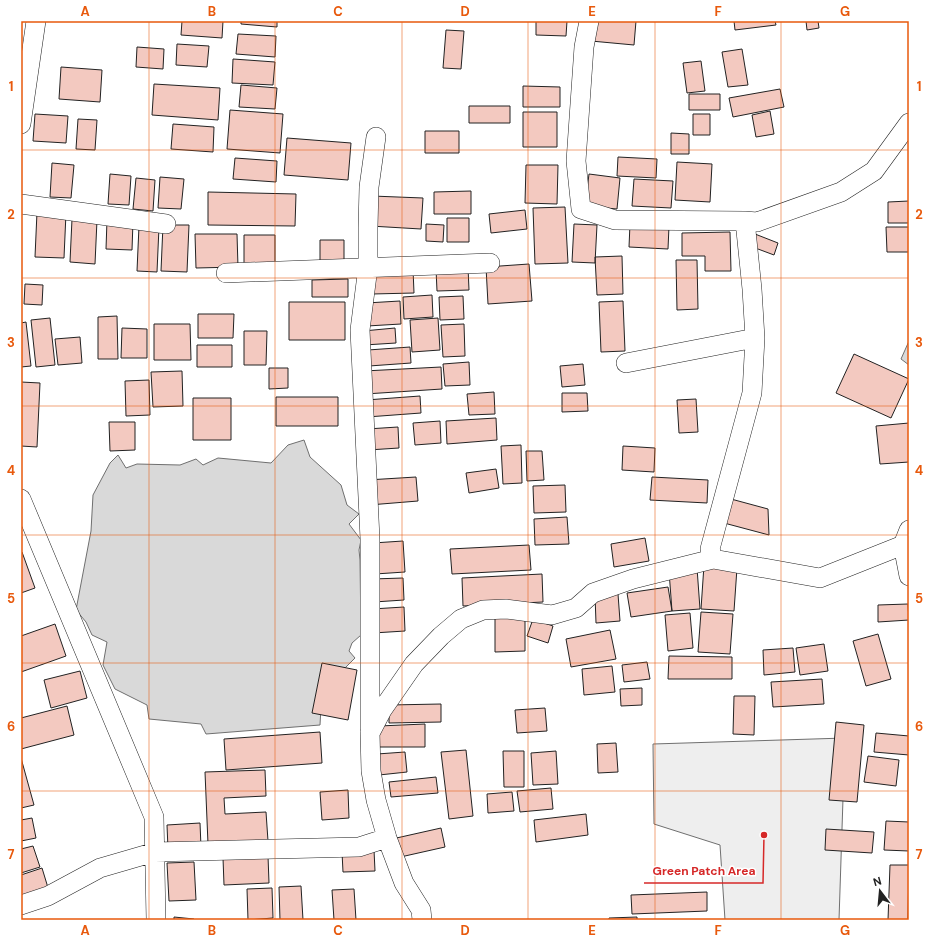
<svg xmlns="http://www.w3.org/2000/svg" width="930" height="941" font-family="'DM Sans',sans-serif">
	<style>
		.green { fill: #eee; stroke: #6f6f6f }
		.water { fill: #d9d9d9; stroke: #6f6f6f }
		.building { fill: #f3c9c0; stroke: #222 }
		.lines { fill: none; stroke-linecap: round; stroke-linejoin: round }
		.minor-casing { stroke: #222; stroke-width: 20 }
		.minor { stroke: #fff; stroke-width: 19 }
		.grid { fill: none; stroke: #e8590c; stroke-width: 1; stroke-opacity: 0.55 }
		.leader { fill: none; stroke: #d62828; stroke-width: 1.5 }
		.callout-dot { fill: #d62828; stroke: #fff; stroke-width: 1.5 }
		.callout-label { font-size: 12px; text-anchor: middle; font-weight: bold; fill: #d62828; stroke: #fff; stroke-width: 3; stroke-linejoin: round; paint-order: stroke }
		.neatline { fill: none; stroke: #e8590c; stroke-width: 1.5 }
		.grid-label { font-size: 13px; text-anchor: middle; font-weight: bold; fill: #e8590c }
	</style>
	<rect width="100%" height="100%" fill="#fff"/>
	<path class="green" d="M845,738L839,920H725L720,845L654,824L653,744Z"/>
	<path class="water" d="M909,341V365L901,359Z
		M304,440L310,457L341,485L347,505L359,514L349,524L361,540L359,550L360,560L361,635L352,643L349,651L355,658L345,668L323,671L320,725L206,734L201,724L149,719L147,705L115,689L103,665L107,642L92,635L86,622L76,610L91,531L93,495L110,463L118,455L126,468L137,464L180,465L196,459L203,465L218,458L271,463L288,445Z"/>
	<path class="building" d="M182,21H223L222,38L181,35Z
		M241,21H277V27L241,24Z
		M536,21H567L566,36L536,35Z
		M593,21H636L634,45L591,41Z
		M734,21H775L776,25L735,30Z
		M806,21H818L819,28L807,30Z
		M446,30L464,31L461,69L443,68Z
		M238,34L276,36L275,57L236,54Z
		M177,44L209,46L207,67L176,65Z
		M137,47L164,49L163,69L136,67Z
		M742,49L748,85L728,87L722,52Z
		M233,59L275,62L273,85L232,83Z
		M701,61L705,91L687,93L683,63Z
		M61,67L102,70L100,102L59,99Z
		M154,84L220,88L218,120L152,115Z
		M241,85L277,88L275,109L239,107Z
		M523,86L560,87V107H523Z
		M780,89L784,107L733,117L729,98Z
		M689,94H720V110H689Z
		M469,106H510V123H469Z
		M230,110L283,114L280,153L227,149Z
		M770,111L774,134L756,137L752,115Z
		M523,112H557V147H523Z
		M35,114L68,116L66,143L33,141Z
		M693,114H710V135H693Z
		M78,119L97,120L95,150L76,149Z
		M173,124L214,127L213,152L171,149Z
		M425,131H459V153H425Z
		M671,133L689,134V154H671Z
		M287,138L351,143L348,180L284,175Z
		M618,157L657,159L656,178L617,176Z
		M235,158L277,161L276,182L233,179Z
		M677,162L712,164L710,202L675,200Z
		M52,163L74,165L71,198L50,197Z
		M526,165H558L557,204L525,203Z
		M110,174L131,176L129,205L108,204Z
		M589,174L620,178L617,209L585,206Z
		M160,177L184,179L181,209L158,208Z
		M136,178L155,180L153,211L133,209Z
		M634,179L673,181L671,208L632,206Z
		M471,191V214H434V192Z
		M208,192L296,194L295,226L208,225Z
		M372,196L423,198L421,229L370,226Z
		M909,201V223H888V202Z
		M565,207L568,263L535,264L533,208Z
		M525,210L527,229L491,233L489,214Z
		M37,212L66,213L64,258L35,257Z
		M447,218H469V242H447Z
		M72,219L97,220L95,264L70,262Z
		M107,220L133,221L132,250L106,249Z
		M426,224L444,225L443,242L426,241Z
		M574,224L597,225L595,263L572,262Z
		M630,224L669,226L668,249L629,247Z
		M163,225H189L187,272L161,271Z
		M139,226L159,227L157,272L137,271Z
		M886,227H909V252H887Z
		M730,232L731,271H705V256H682V233Z
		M195,234H237L238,267L196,268Z
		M755,234L778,243L774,255L750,246Z
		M244,235H275V267L244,268Z
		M320,240H344V267L320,268Z
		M622,256L623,294L597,295L595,257Z
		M676,260H697L698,309L677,310Z
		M529,264L532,301L488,304L486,267Z
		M468,267L469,290L437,291L436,269Z
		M413,269L414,293L372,294L371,271Z
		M348,279V297H312V280Z
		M25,284L43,285L42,305L24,304Z
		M432,295L433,317L404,319L403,297Z
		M463,296L464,319L440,320L439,297Z
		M400,301L401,324L367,326L366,303Z
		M623,301L625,351L601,352L599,302Z
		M289,302H345V340H289Z
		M198,314H234L233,338H198Z
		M117,316L118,359H98V317Z
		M50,318L55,365L36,367L31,320Z
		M438,318L440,350L412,352L410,320Z
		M26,322L31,366L21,367V323Z
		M154,324H190L191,360H154Z
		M464,324L465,356L443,357L441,325Z
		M122,328L147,329V358H121Z
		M395,328L396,343L364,345L363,331Z
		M244,331H267L266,365H244Z
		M80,337L82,363L58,365L55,339Z
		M197,345H232V367H197Z
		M410,347L411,363L369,366L368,350Z
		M854,354L909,379L891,418L836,393Z
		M469,362L470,385L445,386L443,364Z
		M583,364L585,385L562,387L560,366Z
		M441,367L442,389L365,394L364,371Z
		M269,368H288V388L269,389Z
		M182,371L183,406L153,407L151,372Z
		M149,380L150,415L126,416L125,381Z
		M21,382L40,383L37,447L21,446Z
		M494,392L495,414L469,415L467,394Z
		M562,393H587L588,411L562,412Z
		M420,396L421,413L367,417L366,400Z
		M276,397H338V426H276Z
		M193,398H231V440H193Z
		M696,399L698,432L679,433L677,400Z
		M496,418L497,440L447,444L446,421Z
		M440,421L441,443L415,445L413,423Z
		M109,422H135V450L110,451Z
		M909,423V462L880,464L876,426Z
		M398,427L399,448L368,450L367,429Z
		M521,445L522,483L503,484L501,446Z
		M623,446L655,448L654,472L622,470Z
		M526,451H542L544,480L527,481Z
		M496,469L499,488L469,493L466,473Z
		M416,477L418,501L369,505L367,480Z
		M652,477L708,480L707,503L650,500Z
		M565,485L566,512L534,513L533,486Z
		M731,499L768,509L769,535L724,523Z
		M567,517L569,544L535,545L534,519Z
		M645,538L649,561L614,567L611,544Z
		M403,541L405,572L375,574L373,543Z
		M529,545L531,570L452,574L450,549Z
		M21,552H22L35,588L21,593Z
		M704,565L737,568L734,611L701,609Z
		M697,568L700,609L672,611L669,571Z
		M542,574L543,602L463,606L462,578Z
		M403,578L404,600L374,602L372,579Z
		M668,587L672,611L631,617L627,593Z
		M618,594L620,621L596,623L595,595Z
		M908,604L909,620L878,622V605Z
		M404,607L405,631L373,633L372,609Z
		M701,612L733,614L730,654L698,652Z
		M690,613L693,648L668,651L665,615Z
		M525,616V651L495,652V617Z
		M533,619L553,626L548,643L527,636Z
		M55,624L66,656L21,672V636Z
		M610,630L616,659L571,667L566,639Z
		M878,634L891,679L866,686L853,641Z
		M824,644L828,671L800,675L796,648Z
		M793,648L795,672L764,675L763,650Z
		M669,656L732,657V679H668Z
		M647,662L650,679L624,682L622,665Z
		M322,663L357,670L348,720L312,713Z
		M612,666L615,692L584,695L582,669Z
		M80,671L87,698L51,708L44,680Z
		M822,679L824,704L773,707L771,682Z
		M642,688V705L621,706L620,689Z
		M734,696H755L754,735L733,734Z
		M441,704V722L389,723V705Z
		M67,706L74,735L21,749V718Z
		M545,708L547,731L517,733L515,710Z
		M836,722L864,725L857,802L829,800Z
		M425,724V747H379V726Z
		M320,732L322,763L226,770L224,739Z
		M876,733L909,736V755L874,752Z
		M616,743L618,772L598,773L597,744Z
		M466,750L473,816L449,819L441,752Z
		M503,751H524V787H504Z
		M556,751L558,784L533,785L531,753Z
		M405,752L407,772L379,775L377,754Z
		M868,756L899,760L896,786L864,782Z
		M21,758L34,805L21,808Z
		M265,770L266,796L224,798L225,814L266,812L268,841L208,844L205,772Z
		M436,777L438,793L391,797L389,782Z
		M551,788L553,809L520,812L517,791Z
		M348,790L349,818L322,820L320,792Z
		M512,792L514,811L488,813L487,794Z
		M586,814L588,835L536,842L534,820Z
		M32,818L36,838L21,841V820Z
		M886,821L909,822V851L884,850Z
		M200,823L201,847L168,849L167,825Z
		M441,828L445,847L396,858L392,839Z
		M826,829L874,832L872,853L825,850Z
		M33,846L40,867L21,873V849Z
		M374,850L375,871L343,872L342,852Z
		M268,856L269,883L224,885L223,858Z
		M194,862L196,900L169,901L167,863Z
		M890,865H909L908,920H888Z
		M42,868L49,891L21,899V875Z
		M301,886L303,920H280L279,887Z
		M272,888L273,918L248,920L247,889Z
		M354,889L356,920H334L332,890Z
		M707,892V911L632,914L631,895Z
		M174,917L194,919V920H174Z
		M637,917V920H609V918Z"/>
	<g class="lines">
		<g class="minor-casing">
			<path id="minor" d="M589,21L584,47L576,161L581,209L615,220L745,221
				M21,124L36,21
				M21,204L166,224
				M226,273L490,263
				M626,363L755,338
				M21,499L154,817L156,920
				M909,530L903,545L909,576
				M713,559L820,578L903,545
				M370,729V539L360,330L368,267V227L369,187L376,137
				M21,905L48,896L100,868L155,852L359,847L387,838
				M422,920L421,910L404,883L387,838L376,800L371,771L370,733L382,710L414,664L441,636L461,619L483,610L506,609L552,615L576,608L593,593L633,579L713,559L710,549L752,393L755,338L752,289L745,221L757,222L841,192L874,171L909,123"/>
		</g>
		<use href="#minor" class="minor"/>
	</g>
	<path class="grid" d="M149,21V920M275,21V920M402,21V920M528,21V920M655,21V920M781,21V920M21,150H909M21,278H909M21,406H909M21,535H909M21,663H909M21,791H909"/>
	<path class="leader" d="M764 835L763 883H644"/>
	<circle class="callout-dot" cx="764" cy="835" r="4"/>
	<g class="callout-label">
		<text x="704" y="875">Green Patch Area</text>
	</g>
	<rect width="930" height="941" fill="none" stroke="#ffffff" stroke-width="44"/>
	<g transform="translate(880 891) rotate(344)" stroke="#ffffff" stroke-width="3" paint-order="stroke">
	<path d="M0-3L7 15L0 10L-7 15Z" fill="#222222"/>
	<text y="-6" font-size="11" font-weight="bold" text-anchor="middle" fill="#222222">N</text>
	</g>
	<rect x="22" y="22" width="886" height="897" class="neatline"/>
	<g class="grid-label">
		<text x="85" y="16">A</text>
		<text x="212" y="16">B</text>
		<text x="338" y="16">C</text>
		<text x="465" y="16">D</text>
		<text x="592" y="16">E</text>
		<text x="718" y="16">F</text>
		<text x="845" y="16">G</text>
		<text x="11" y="91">1</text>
		<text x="919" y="91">1</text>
		<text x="11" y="219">2</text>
		<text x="919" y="219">2</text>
		<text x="11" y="347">3</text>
		<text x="919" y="347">3</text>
		<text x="11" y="475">4</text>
		<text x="919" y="475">4</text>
		<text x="11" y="603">5</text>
		<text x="919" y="603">5</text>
		<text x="11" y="731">6</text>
		<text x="919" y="731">6</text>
		<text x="11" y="859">7</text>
		<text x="919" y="859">7</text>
		<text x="85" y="935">A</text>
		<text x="212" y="935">B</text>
		<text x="338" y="935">C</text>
		<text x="465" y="935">D</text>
		<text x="592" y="935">E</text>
		<text x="718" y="935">F</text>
		<text x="845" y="935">G</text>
	</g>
</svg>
